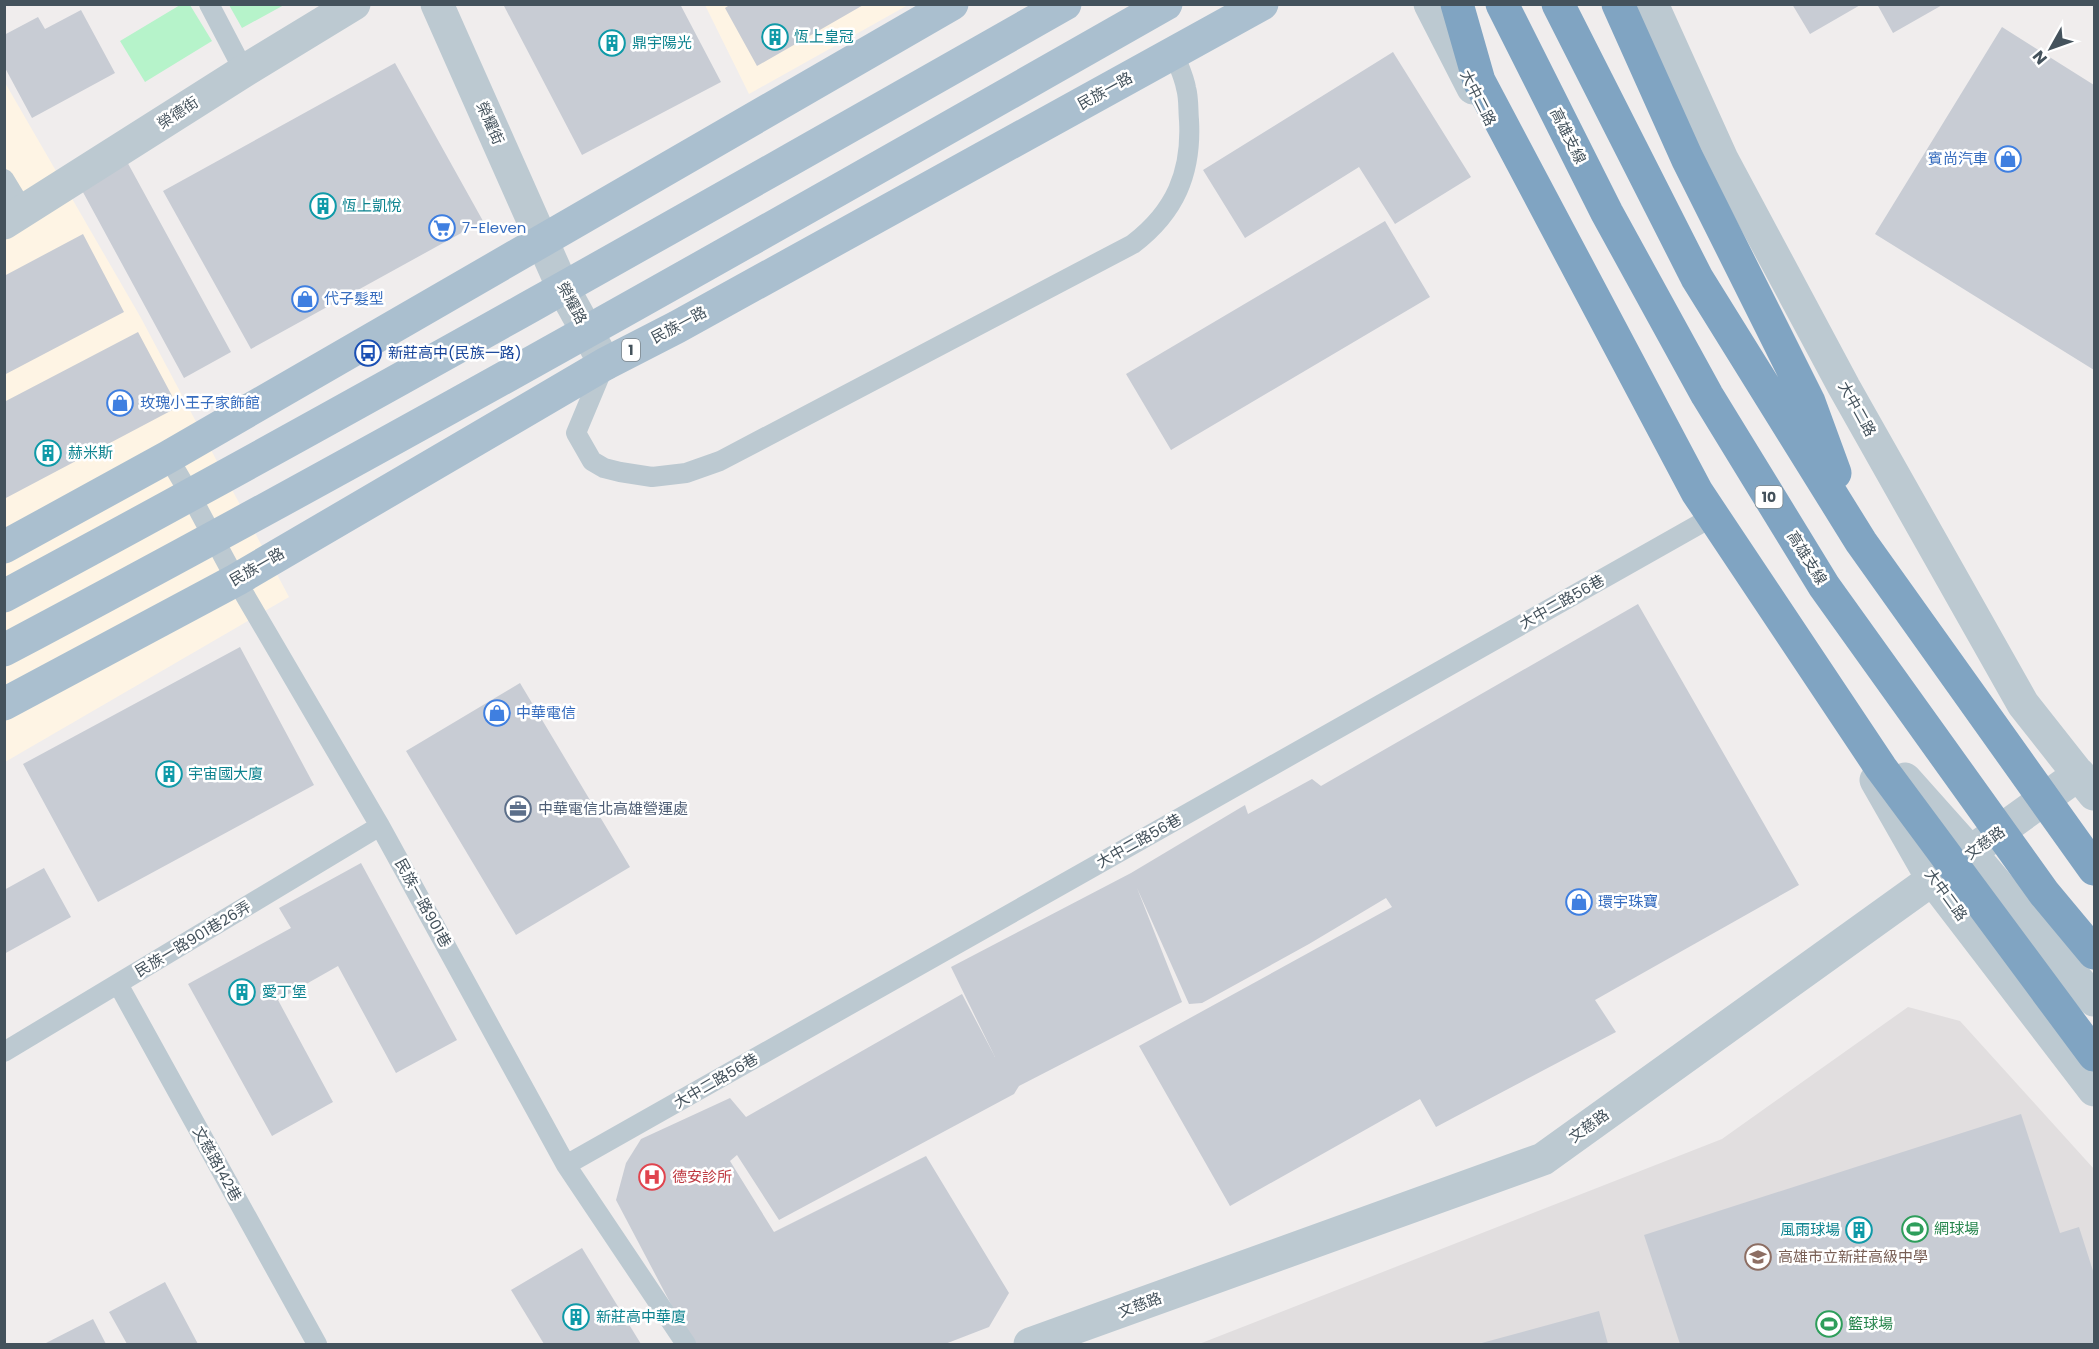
<svg xmlns="http://www.w3.org/2000/svg" width="2099" height="1349" font-family="Poppins,'Noto Sans TC',sans-serif">
	<style>
		.commercial { fill: #fef4e4 }
		.education { fill: #e1dedf }
		.green { fill: #b6f3ca }
		.building { fill: #c8ccd4 }
		.lines { fill: none; stroke-linecap: round; stroke-linejoin: round }
		.service { stroke: #bcc9d1; stroke-width: 20 }
		.minor { stroke: #bcc9d1; stroke-width: 33 }
		.primary { stroke: #aabfcf; stroke-width: 33 }
		.motorway { stroke: #80a4c2; stroke-width: 33 }
		.labels { text-anchor: middle; stroke-width: 5; stroke-linejoin: round; paint-order: stroke }
		.shield { fill: #fff; stroke: #7c868d; stroke-width: 1.5 }
		.shield-label { font-size: 14px; font-weight: bold; fill: #44525c }
		.culture-label { font-size: 15px; fill: #0d838f; stroke: #fff; text-anchor: start }
		.street-label { font-size: 15px; fill: #44525c; stroke: #fff }
		.shop-label { font-size: 15px; fill: #366cbe; stroke: #fff; text-anchor: start }
		.transit-label { font-size: 15px; fill: #164399; stroke: #fff; text-anchor: start }
		.service-label { font-size: 15px; fill: #4e5e75; stroke: #fff; text-anchor: start }
		.health-label { font-size: 15px; fill: #be3a42; stroke: #fff; text-anchor: start }
		.leisure-label { font-size: 15px; fill: #27864d; stroke: #fff; text-anchor: start }
		.education-label { font-size: 15px; fill: #785e54; stroke: #fff; text-anchor: start }
	</style>
	<rect width="100%" height="100%" fill="#f0eded"/>
	<path class="commercial" d="M705,5H908L749,94Z
		M4,81L141,318L289,597L5,762Z"/>
	<path class="education" d="M1908,1007L1960,1021L2094,1169V1344H1199L1722,1139Z"/>
	<path class="green" d="M180,5H190L212,41L145,82L120,41Z
		M229,5H284L242,28Z"/>
	<path class="building" d="M503,4H680L721,82L582,155Z
		M731,4H865L757,66L725,8Z
		M1792,4H1862L1810,34Z
		M1877,4H1944L1893,33Z
		M81,10L115,73L32,118L4,66V35L38,17L45,29Z
		M2002,27L2094,85V370L1875,234Z
		M1393,52L1471,177L1395,224L1359,167L1245,238L1203,170Z
		M395,63L483,221L251,349L163,191Z
		M125,158L231,352L184,378L78,183Z
		M1385,221L1430,297L1171,450L1126,374Z
		M83,234L124,312L4,375V276Z
		M138,332L178,407L4,499V402Z
		M1638,604L1799,885L1595,1000L1616,1032L1436,1127L1420,1099L1230,1206L1139,1046L1392,907L1386,898L1309,944L1202,1003L1189,1004L1137,888L1182,1002L1019,1086L1014,1094L779,1220L737,1155L730,1161L774,1232L926,1156L1009,1293L989,1327L945,1344H692L616,1200L626,1163L641,1139L730,1098L746,1117L962,994L995,1057L951,967L1131,873L1245,805L1248,814L1312,779L1321,786Z
		M240,647L314,785L98,902L23,764Z
		M520,683L630,867L516,935L406,751Z
		M361,863L457,1040L396,1073L338,966L278,1000L333,1102L272,1136L188,984L291,928L279,908Z
		M44,868L71,917L4,954V890Z
		M2021,1114L2060,1233L2079,1227L2094,1274V1344H1680L1644,1235Z
		M582,1248L641,1344H544L511,1290Z
		M165,1282L198,1344H127L109,1312Z
		M1599,1311L1608,1344H1478Z
		M93,1319L106,1344H44Z"/>
	<g class="lines">
		<path class="service" d="M209,4L244,71
			M4,179L24,212
			M604,366L576,433L592,461L604,468L620,472L652,477L686,473L720,461L1133,244C1175,212 1192,173 1189,120C1188,110 1189,98 1186,88C1184,76 1178,65 1174,53
			M168,457L191,496L236,580L380,826L566,1165L686,1344
			M118,984L317,1344
			M4,1052L380,826
			M566,1165L1712,517"/>
		<path class="minor" d="M437,4L563,288L605,364
			M1430,4L1473,88
			M1652,4L1722,159L1844,387L2023,704L2094,794
			M4,223L244,71L354,4
			M1905,779L1971,853L2094,1000
			M1876,780L1933,880L2094,1090
			M1030,1344L1543,1159L2079,774"/>
		<path class="primary" d="M4,547L168,457L952,4
			M4,596C361,404 713,204 1065,4
			M4,650C396,442 781,223 1166,4
			M4,704L236,580L605,364L677,327L1262,4"/>
		<path class="motorway" d="M1457,4L1479,81L1697,492L1881,768L2094,1055
			M1502,4L1607,213L1707,395L1824,586L2044,893L2094,953
			M1558,4L1697,278L1861,542L2094,869
			M1618,4L1687,158L1809,402L1835,473"/>
	</g>
	<defs>
		<g id="building-ring" transform="scale(1.35)"><circle r="9.5" fill="#fff" stroke="#0f9aa8" stroke-width="1.5"/><path d="M-4-6H4V6H1V3H-1V6H-4ZM-2.5-4.3h1.7v1.8h-1.7ZM.8-4.3h1.7v1.8H.8ZM-2.5-1h1.7V.8h-1.7ZM.8-1h1.7V.8H.8Z" fill="#0f9aa8"/></g>
		<g id="shop-ring" transform="scale(1.35)"><circle r="9.5" fill="#fff" stroke="#3f7fe0" stroke-width="1.5"/><path d="M-5-2.5h2.3a2.7 3.5 0 0 1 5.4 0H5L5.5 6h-11ZM-1.5-2.5h3a1.5 2.3 0 0 0-3 0Z" fill="#3f7fe0"/></g>
		<g id="supermarket-ring" transform="scale(1.35)"><circle r="9.5" fill="#fff" stroke="#3f7fe0" stroke-width="1.5"/><path d="M-6-5.5h2.5l.6 2H6L4.5 2H-2.5L-4.4-4H-6ZM-1.5 3.2a1.3 1.3 0 1 0 .1 0ZM3 3.2a1.3 1.3 0 1 0 .1 0Z" fill="#3f7fe0"/></g>
		<g id="bus-ring" transform="scale(1.35)"><circle r="9.5" fill="#fff" stroke="#1a4fb4" stroke-width="1.5"/><path d="M-5-6H5V4H4V6H2V4H-2V6H-4V4H-5ZM-3.5-4V0h7V-4ZM-3.5 1.2v1.5H-2V1.2ZM2 1.2v1.5H3.5V1.2Z" fill="#1a4fb4"/></g>
		<g id="office-ring" transform="scale(1.35)"><circle r="9.5" fill="#fff" stroke="#5c6f8a" stroke-width="1.5"/><path d="M-6-3h4V-5.5h4V-3h4V5H-6ZM-1-4.5V-3h2v-1.5ZM-6 0V1H6V0Z" fill="#5c6f8a"/></g>
		<g id="hospital-ring" transform="scale(1.35)"><circle r="9.5" fill="#fff" stroke="#e0444e" stroke-width="1.5"/><path d="M-5-5h3v3.5h4V-5h3V5h-3V1.5h-4V5h-3Z" fill="#e0444e"/></g>
		<g id="stadium-ring" transform="scale(1.35)"><circle r="9.5" fill="#fff" stroke="#2e9e5b" stroke-width="1.5"/><path d="M0-5a6.5 5 0 1 0 0 10a6.5 5 0 1 0 0-10ZM-3.5-1.8h7v3.6h-7Z" fill="#2e9e5b"/></g>
		<g id="school-ring" transform="scale(1.35)"><circle r="9.5" fill="#fff" stroke="#8d6e63" stroke-width="1.5"/><path d="M0-5L7-2L0 1L-7-2ZM-4 1L0 2.5L4 1V4Q0 6-4 4Z" fill="#8d6e63"/></g>
	</defs>
	<g fill-rule="evenodd">
		<use href="#building-ring" x="775" y="37"/>
		<use href="#building-ring" x="612" y="43"/>
		<use href="#shop-ring" x="2008" y="159"/>
		<use href="#building-ring" x="323" y="206"/>
		<use href="#supermarket-ring" x="442" y="228"/>
		<use href="#shop-ring" x="305" y="299"/>
		<use href="#bus-ring" x="368" y="353"/>
		<use href="#shop-ring" x="120" y="403"/>
		<use href="#building-ring" x="48" y="453"/>
		<use href="#shop-ring" x="497" y="713"/>
		<use href="#building-ring" x="169" y="774"/>
		<use href="#office-ring" x="518" y="809"/>
		<use href="#shop-ring" x="1579" y="902"/>
		<use href="#building-ring" x="242" y="992"/>
		<use href="#hospital-ring" x="652" y="1177"/>
		<use href="#stadium-ring" x="1915" y="1229"/>
		<use href="#building-ring" x="1859" y="1230"/>
		<use href="#school-ring" x="1758" y="1257"/>
		<use href="#building-ring" x="576" y="1317"/>
		<use href="#stadium-ring" x="1829" y="1324"/>
	</g>
	<g class="labels">
		<g class="shield">
			<rect x="622" y="339" width="18" height="22" rx="4.5"/>
			<rect x="1755.5" y="486" width="27" height="22" rx="4.5"/>
		</g>
		<g class="shield-label">
			<text x="631" y="355">1</text>
			<text x="1769" y="502">10</text>
		</g>
		<g class="culture-label">
			<text x="794" y="42">恆上皇冠</text>
			<text x="632" y="48">鼎宇陽光</text>
			<text x="342" y="211">恆上凱悅</text>
			<text x="68" y="458">赫米斯</text>
			<text x="188" y="779">宇宙國大廈</text>
			<text x="262" y="997">愛丁堡</text>
			<text x="1840" y="1235" text-anchor="end">風雨球場</text>
			<text x="596" y="1322">新莊高中華廈</text>
		</g>
		<g class="street-label">
			<text transform="translate(1105 91) rotate(-29)" y="5">民族一路</text>
			<text transform="translate(1478 98) rotate(63)" y="5">大中二路</text>
			<text transform="translate(178 113) rotate(-33)" y="5">榮德街</text>
			<text transform="translate(490 123) rotate(66)" y="5">榮耀街</text>
			<text transform="translate(1568 136) rotate(63)" y="5">高雄支線</text>
			<text transform="translate(572 303) rotate(62)" y="5">榮耀路</text>
			<text transform="translate(679 325) rotate(-28)" y="5">民族一路</text>
			<text transform="translate(1857 409) rotate(61)" y="5">大中二路</text>
			<text transform="translate(1807 558) rotate(58)" y="5">高雄支線</text>
			<text transform="translate(257 567) rotate(-30)" y="5">民族一路</text>
			<text transform="translate(1562 602) rotate(-29)" y="5">大中二路56巷</text>
			<text transform="translate(1139 841) rotate(-29)" y="5">大中二路56巷</text>
			<text transform="translate(1985 843) rotate(-36)" y="5">文慈路</text>
			<text transform="translate(1946 895) rotate(54)" y="5">大中二路</text>
			<text transform="translate(423 903) rotate(61)" y="5">民族一路901巷</text>
			<text transform="translate(193 939) rotate(-31)" y="5">民族一路901巷26弄</text>
			<text transform="translate(716 1081) rotate(-30)" y="5">大中二路56巷</text>
			<text transform="translate(1589 1126) rotate(-36)" y="5">文慈路</text>
			<text transform="translate(217 1164) rotate(61)" y="5">文慈路142巷</text>
			<text transform="translate(1140 1305) rotate(-20)" y="5">文慈路</text>
		</g>
		<g class="shop-label">
			<text x="1988" y="164" text-anchor="end">賓尚汽車</text>
			<text x="462" y="233">7-Eleven</text>
			<text x="324" y="304">代子髮型</text>
			<text x="140" y="408">玫瑰小王子家飾館</text>
			<text x="516" y="718">中華電信</text>
			<text x="1598" y="907">環宇珠寶</text>
		</g>
		<g class="transit-label">
			<text x="388" y="358">新莊高中(民族一路)</text>
		</g>
		<g class="service-label">
			<text x="538" y="814">中華電信北高雄營運處</text>
		</g>
		<g class="health-label">
			<text x="672" y="1182">德安診所</text>
		</g>
		<g class="leisure-label">
			<text x="1934" y="1234">網球場</text>
			<text x="1848" y="1329">籃球場</text>
		</g>
		<g class="education-label">
			<text x="1778" y="1262">高雄市立新莊高級中學</text>
		</g>
	</g>
	<rect width="2099" height="1349" fill="none" stroke="#44525c" stroke-width="12"/>
	<g transform="translate(2051 48) rotate(230)" stroke="#ffffff" stroke-width="4.5" paint-order="stroke">
	<path d="M0-4.5L10 22L0 15L-10 22Z" fill="#44525c"/>
	<text y="-9" font-size="16" font-weight="bold" text-anchor="middle" fill="#44525c">N</text>
	</g>
</svg>
